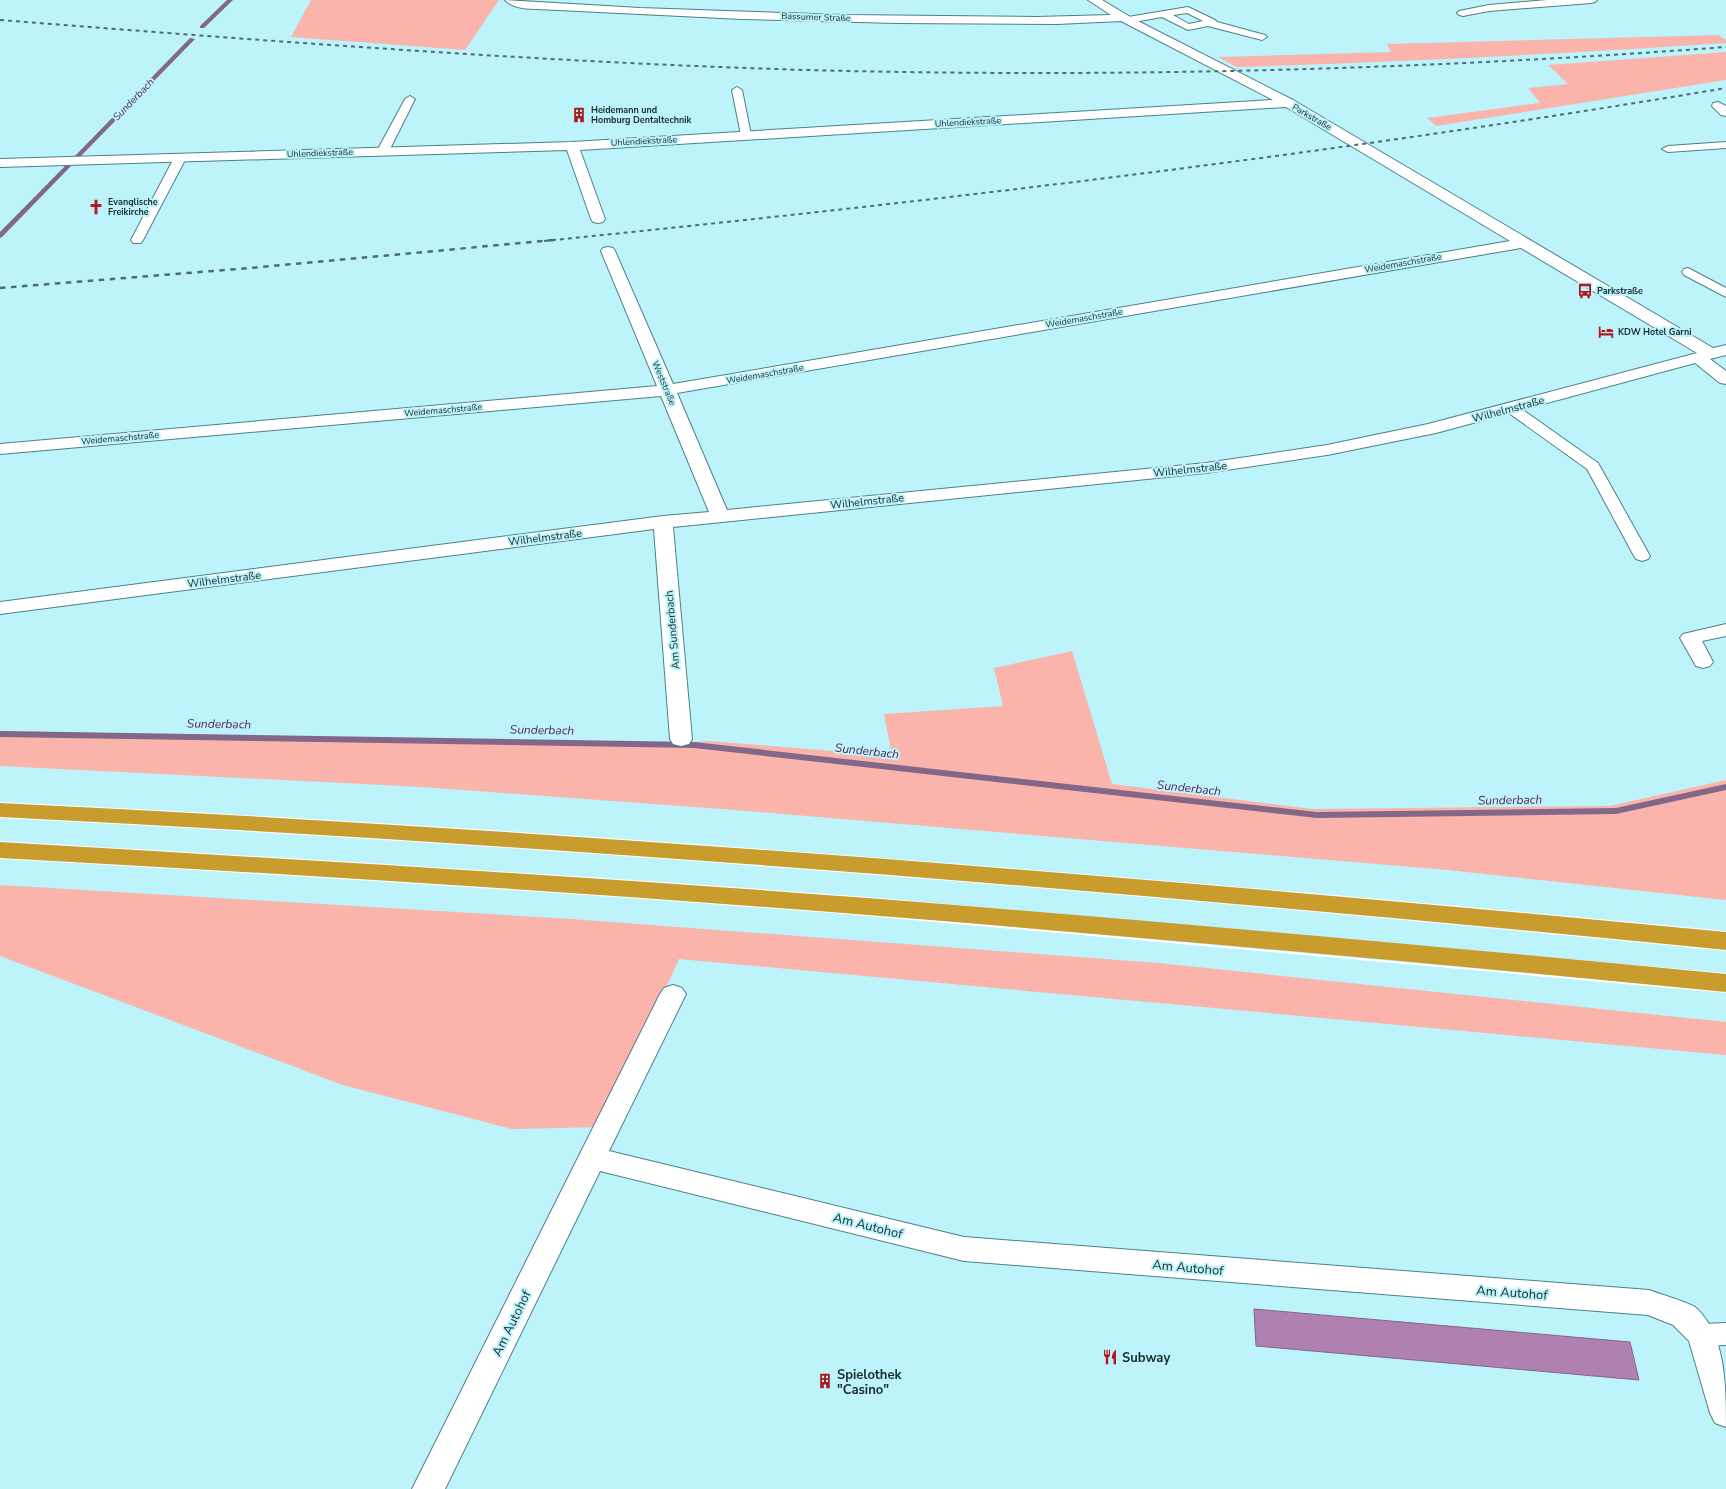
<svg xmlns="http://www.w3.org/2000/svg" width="1726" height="1489" font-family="'Nunito Sans',sans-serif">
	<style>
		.green { fill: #fab4ac }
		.water { fill: #b080b0; stroke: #826789 }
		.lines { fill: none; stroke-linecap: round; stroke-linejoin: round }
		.stream { fill: #826789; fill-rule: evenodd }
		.service-casing { stroke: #4d8087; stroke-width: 2 }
		.minor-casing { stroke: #4d8087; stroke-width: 2 }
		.motorway-casing { stroke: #fff; stroke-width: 2 }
		.service { fill: #fff; fill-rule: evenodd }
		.minor { fill: #fff; fill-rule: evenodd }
		.motorway { fill: #c89d2e; fill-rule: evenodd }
		.rail-far1 { stroke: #4d6d72; stroke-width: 2; stroke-dasharray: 4 4; stroke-linecap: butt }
		.rail { stroke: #4d6d72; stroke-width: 2.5; stroke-dasharray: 5.5 5.5; stroke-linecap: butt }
		.labels { text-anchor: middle; stroke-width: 4; stroke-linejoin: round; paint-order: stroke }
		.far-street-label { font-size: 9px; fill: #172c2f; stroke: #bdf3fb }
		.far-poi-label { font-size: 9px; font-weight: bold; fill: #172c2f; stroke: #bdf3fb; text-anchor: start }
		.far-water-label { font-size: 10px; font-style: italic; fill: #561b58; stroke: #bdf3fb }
		.street-label { font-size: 11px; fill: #172c2f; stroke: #bdf3fb }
		.water-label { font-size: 12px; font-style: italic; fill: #561b58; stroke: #bdf3fb }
		.near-street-label { font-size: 13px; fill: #172c2f; stroke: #bdf3fb }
		.near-poi-label { font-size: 13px; font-weight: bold; fill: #172c2f; stroke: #bdf3fb; text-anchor: start }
	</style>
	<rect width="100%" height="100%" fill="#bdf3fb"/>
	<path class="green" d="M311,0H499L465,50L291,37Z
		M1718,35L1726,40V43C1563,54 1400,62 1237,67L1218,57L1391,52L1387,44Z
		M1726,52V80L1436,126L1427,118L1540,103L1528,88L1568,84L1548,65Z
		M1072,651L1112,784L1313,809L1610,806L1726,780V900L1448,870L735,810L423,787L0,766V731L673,743L709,741L892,756L884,714L1003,706L994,668Z
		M0,885L571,919L1158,963L1726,1022V1055L679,959L603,1127L512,1129L343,1085L0,956Z"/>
	<path class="water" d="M1254,1309L1630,1342L1639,1380L1256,1346Z"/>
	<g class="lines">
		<path class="stream" d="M227,0H233L204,28H200V26Z
			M190,38L195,39L77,160H73V158Z
			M66,165L71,166L2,237L0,238V232Z
			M0,731L694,742L1317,812L1616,808L1726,784V790L1616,814L1317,818L694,748L0,737Z"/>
		<g class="service-casing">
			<path id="service" d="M1188,7L1215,20L1217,22L1265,35L1267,37L1262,40L1208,26L1188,30L1162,17L1128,23L1123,20L1128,17ZM1187,13L1203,21L1189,24L1173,15Z
				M737,87L742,90L751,135L746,138L741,135L732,90Z
				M410,96L415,99L389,151L387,153H379L377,151L405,99Z
				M1726,142V148L1668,152L1662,149L1668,146Z
				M180,155L186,158L143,240L141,243H133L131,240L174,158Z
				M1688,268L1726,288V297L1684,275L1682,272L1684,269Z
				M1511,404L1516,405L1598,463L1650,556L1648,559L1642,561L1636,559L1634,556L1587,469L1506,411L1504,408L1506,405Z
				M1726,1323V1345L1702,1346L1693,1342L1690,1335L1693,1328L1702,1324Z"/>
		</g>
		<g class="minor-casing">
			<path id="minor" d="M505,0L640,8L845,15L1036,17L1111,15L1088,0H1102L1132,18L1293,100L1713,348L1726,345V355L1710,359L1726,371V384L1720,383L1695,363L1436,433L1327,455L1206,473L673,527L692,739L689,744L681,746L673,744L670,739L654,529L0,614V602L663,516L709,512L661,396L0,454V444L657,386L601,251L603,248L608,247L613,248L615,251L673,384L1510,241L1286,107L580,150L605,219L603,222L598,223L593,222L591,219L567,150L0,167V159L572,142L1273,100L1121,21L1057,24L897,23L742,19L537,9C527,9 512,8 505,0ZM1521,248L1697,353L1428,424L1327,445L1206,463L727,510L677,393Z
				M1547,0H1597L1595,2L1591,3L1489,11L1463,16L1459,15L1457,13L1459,11L1489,5Z
				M1718,102L1726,106V116L1721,115L1712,106L1713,103Z
				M1726,624V636L1702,641L1713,662L1710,666L1703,668L1696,666L1680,638L1683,634Z
				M673,985L682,988L686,994L609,1151L964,1237L1649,1290C1660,1294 1687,1302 1695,1307C1726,1334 1726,1387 1726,1427L1715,1423L1710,1413L1689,1341L1673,1325L1648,1315L964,1261L600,1171L445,1489H412L660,994L664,988Z"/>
		</g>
		<g class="motorway-casing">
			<path id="motorway" d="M0,803C576,831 1152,877 1726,932V950C1152,893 576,846 0,817Z
				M0,842C290,859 579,876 868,898C1154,921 1440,946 1726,974V992C1440,964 1154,938 868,915C579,892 290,874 0,858Z"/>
		</g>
		<use href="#service" class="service"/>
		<use href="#minor" class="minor"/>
		<use href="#motorway" class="motorway"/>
		<path class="rail-far1" d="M0,20C268,41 537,62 806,70C1113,78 1420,70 1726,47
			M544,241C939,201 1334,154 1726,88"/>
		<path class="rail" d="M0,288L250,268L554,240"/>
	</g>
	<defs>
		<g id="building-bare" transform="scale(1.2)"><path d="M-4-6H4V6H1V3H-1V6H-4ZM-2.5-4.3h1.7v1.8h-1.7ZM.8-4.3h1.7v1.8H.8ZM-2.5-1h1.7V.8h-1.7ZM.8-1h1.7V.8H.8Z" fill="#ad1a1f" stroke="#bdf3fb" stroke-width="2.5" paint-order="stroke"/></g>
		<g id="church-bare" transform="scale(1.2)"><path d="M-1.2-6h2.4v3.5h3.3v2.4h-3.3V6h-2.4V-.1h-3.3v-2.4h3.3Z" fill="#ad1a1f" stroke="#bdf3fb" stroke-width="2.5" paint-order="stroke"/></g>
		<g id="bus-bare" transform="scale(1.2)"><path d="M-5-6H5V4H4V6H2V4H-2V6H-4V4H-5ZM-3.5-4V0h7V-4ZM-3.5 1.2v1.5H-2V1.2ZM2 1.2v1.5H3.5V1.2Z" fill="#ad1a1f" stroke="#bdf3fb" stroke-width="2.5" paint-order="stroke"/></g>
		<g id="hotel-bare" transform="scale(1.2)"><path d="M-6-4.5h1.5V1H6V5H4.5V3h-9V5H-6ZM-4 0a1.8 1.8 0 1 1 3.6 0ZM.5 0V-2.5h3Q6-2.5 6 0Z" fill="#ad1a1f" stroke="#bdf3fb" stroke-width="2.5" paint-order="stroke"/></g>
		<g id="restaurant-bare" transform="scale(1.2)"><path d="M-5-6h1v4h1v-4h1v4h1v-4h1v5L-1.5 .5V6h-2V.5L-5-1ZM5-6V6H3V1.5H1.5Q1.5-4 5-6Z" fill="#ad1a1f" stroke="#bdf3fb" stroke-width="2.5" paint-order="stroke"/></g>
	</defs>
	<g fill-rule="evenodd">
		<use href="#building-bare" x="579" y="115"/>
		<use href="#church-bare" x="96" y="207"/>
		<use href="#bus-bare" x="1585" y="291"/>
		<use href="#hotel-bare" x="1606" y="332"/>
		<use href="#restaurant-bare" x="1110" y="1357"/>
		<use href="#building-bare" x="825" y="1381"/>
	</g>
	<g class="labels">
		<g class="far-street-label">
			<text transform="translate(816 17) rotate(2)" y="3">Bassumer Straße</text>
			<text transform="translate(1312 117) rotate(30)" y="3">Parkstraße</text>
			<text transform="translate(968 122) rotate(-3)" y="3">Uhlendiekstraße</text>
			<text transform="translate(644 141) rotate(-3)" y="3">Uhlendiekstraße</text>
			<text transform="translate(320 153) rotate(-2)" y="3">Uhlendiekstraße</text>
			<text transform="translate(1403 263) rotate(-10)" y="3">Weidemaschstraße</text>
			<text transform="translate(1084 318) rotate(-10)" y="3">Weidemaschstraße</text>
			<text transform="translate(765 374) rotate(-10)" y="3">Weidemaschstraße</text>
			<text transform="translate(664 383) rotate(67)" y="3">Weststraße</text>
			<text transform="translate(443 410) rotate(-5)" y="3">Weidemaschstraße</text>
			<text transform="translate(120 438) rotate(-5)" y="3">Weidemaschstraße</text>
		</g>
		<g class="far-poi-label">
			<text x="591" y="113">Heidemann und<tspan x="591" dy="10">Homburg Dentaltechnik</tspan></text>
			<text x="108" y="205">Evanglische<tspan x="108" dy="10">Freikirche</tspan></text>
			<text x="1597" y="294">Parkstraße</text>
			<text x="1618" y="335">KDW Hotel Garni</text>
		</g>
		<g class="far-water-label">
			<text transform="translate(133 99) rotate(-46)" y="4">Sunderbach</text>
		</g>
		<g class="street-label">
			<text transform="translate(1508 409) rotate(-15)" y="4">Wilhelmstraße</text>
			<text transform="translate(1190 469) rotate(-6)" y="4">Wilhelmstraße</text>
			<text transform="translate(867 501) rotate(-6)" y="4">Wilhelmstraße</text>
			<text transform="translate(545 537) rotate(-7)" y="4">Wilhelmstraße</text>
			<text transform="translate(224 579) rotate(-7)" y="4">Wilhelmstraße</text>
			<text transform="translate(672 630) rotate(-95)" y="4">Am Sunderbach</text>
		</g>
		<g class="water-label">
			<text transform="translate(219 724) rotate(1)" y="4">Sunderbach</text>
			<text transform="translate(542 730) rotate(1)" y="4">Sunderbach</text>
			<text transform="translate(867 751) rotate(6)" y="4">Sunderbach</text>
			<text transform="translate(1189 788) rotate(6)" y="4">Sunderbach</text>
			<text transform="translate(1510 800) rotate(-1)" y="4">Sunderbach</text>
		</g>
		<g class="near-street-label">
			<text transform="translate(868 1225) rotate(14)" y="5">Am Autohof</text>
			<text transform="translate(1188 1267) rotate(5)" y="5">Am Autohof</text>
			<text transform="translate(1512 1292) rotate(4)" y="5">Am Autohof</text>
			<text transform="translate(511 1323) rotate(-64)" y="5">Am Autohof</text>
		</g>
		<g class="near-poi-label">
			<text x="1122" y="1362">Subway</text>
			<text x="837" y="1379">Spielothek<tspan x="837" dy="15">"Casino"</tspan></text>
		</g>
	</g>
</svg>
